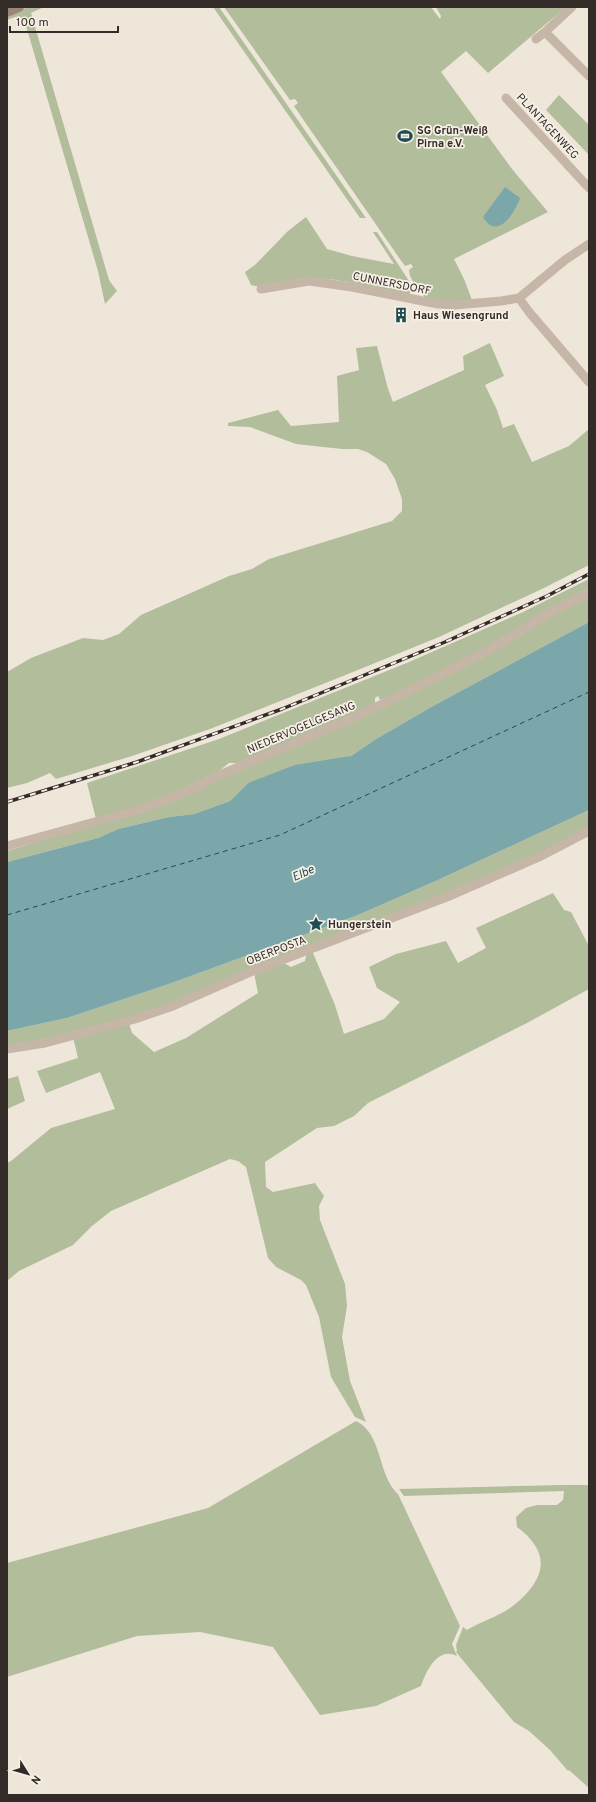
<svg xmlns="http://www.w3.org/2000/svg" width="596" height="1802" font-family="Overpass,sans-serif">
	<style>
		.green { fill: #b1bd9b }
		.water { fill: #7ba7aa }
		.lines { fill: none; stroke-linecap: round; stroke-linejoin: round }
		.ferry { stroke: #204d51; stroke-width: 1; stroke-dasharray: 5 4; stroke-linecap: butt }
		.street { stroke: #c6b6a7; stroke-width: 9 }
		.secondary { stroke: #9a8579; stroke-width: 10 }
		.rail-casing { stroke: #332b27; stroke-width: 3.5 }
		.rail { stroke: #f7f0e6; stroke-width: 2; stroke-dasharray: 6; stroke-linecap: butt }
		.labels { text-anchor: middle; stroke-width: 3.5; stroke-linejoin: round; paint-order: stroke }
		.street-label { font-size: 11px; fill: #332b27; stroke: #f7f0e6 }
		.poi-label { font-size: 11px; font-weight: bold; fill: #332b27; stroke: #f7f0e6; text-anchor: start }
		.water-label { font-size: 12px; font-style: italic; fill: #204d51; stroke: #f7f0e6 }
	</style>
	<rect width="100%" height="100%" fill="#efe6da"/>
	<path class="green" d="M28,7H44L31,13L109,280L117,291L105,304L98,271L24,19L15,17L7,20V15Z
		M213,7H219L366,218H360Z
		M224,7H431L440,19L441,16L436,7H566L488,73L466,51L441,72L512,169L548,212L454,259L464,279L472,300L453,301L427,300C421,292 409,280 409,270L413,267L411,264L405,266L402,262L307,125L294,106L298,103L295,99L290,100Z
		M559,95L589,125V155L546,110Z
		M306,217L327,249L352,256L394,264L373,232H377L409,281L412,290L409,294H403C373,288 342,278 311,278C291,277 271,291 251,285L245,272L255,265L288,231Z
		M490,343L504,376L485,385L497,410L503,428L514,424L532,462L569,446L589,429V565L544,588L439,637L348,674L210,729L132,756L56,779L50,773L27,783L7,788V672L31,658L83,638L103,640L119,634L141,615L229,576L252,569L269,559L392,521L402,511V499L395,479L386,464L367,452L358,449H342L296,444L250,427L228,426V423L278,410L291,426L339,422L337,376L359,370L356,348L377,346L388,389L393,402L464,370L463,356Z
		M589,579V590L512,633L402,692L380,700L378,696L375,698V703L372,707L237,763H229L219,771L162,799L96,819L87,783L219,739L409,662L523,612Z
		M589,595V622L433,706L376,739L351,756L248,783L230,801L194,814L169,817L118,829L98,838L7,862V851L144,810L311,738Z
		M589,810V828L570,839L451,892L174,1002L134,1017L45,1040L7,1046V1031L67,1018L166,985L358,915L438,880Z
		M553,893L564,910L571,912L589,946V989L527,1023L368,1103L354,1116L334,1126L317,1128L265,1162L266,1187L273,1192L315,1183L324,1196L319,1206L320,1220L345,1284L347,1306L342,1337L350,1381L366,1422L355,1417L331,1377L319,1317L306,1285L301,1280L276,1267L268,1258L246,1167L238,1161L230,1159L111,1211L92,1226L73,1245L19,1271L7,1281V1163L11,1161L51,1128L115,1109L100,1072L46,1093L37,1071L78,1058L73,1037L129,1023L132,1033L154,1052L186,1038L258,993L254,973L284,963L291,967L305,961L307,953H313L335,1005L344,1034L384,1019L400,1002L377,988L369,967L396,954L446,941L458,963L486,948L476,928Z
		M18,1076L25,1101L7,1109V1079Z
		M356,1421C383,1434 377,1475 398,1494L460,1626L452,1644L457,1656C438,1646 426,1671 421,1686L376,1706L320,1715L273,1647L200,1632L137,1636L7,1677V1563L208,1508Z
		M562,1485H589V1788L569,1770L568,1771L550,1750L529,1731L514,1722L456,1652L457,1651L456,1645L463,1627L467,1630C482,1621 501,1616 514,1605C546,1579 552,1553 517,1527L516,1517L526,1508L537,1505H557L563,1500L564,1491L404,1496L399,1489Z"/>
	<path class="water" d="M505,187L520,198C515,213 497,241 483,217Z
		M589,622V810L438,880L358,915L166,985L67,1018L7,1031V862L98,838L118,829L169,817L194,814L230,801L248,783L295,765L351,756L376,739L433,706Z"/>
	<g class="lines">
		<path class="ferry" d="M7,915L280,835L589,692"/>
		<path class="street" d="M572,7L545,32L589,76
			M536,39L545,32
			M506,98L589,188
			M261,289L309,281L352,287L438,304L455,305L501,301L519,298L565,260L589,244
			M519,298L529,312L589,382
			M7,846L142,809L186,792L222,774L355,717L403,694L481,654L515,635L537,620L589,592
			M7,1049L45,1043L135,1019L173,1006L253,971L452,895L539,857L589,831"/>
		<path class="secondary" d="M7,12L19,7"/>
		<g class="rail-casing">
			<path id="rail" d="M7,802L137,762L282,709L445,642L547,596L589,574"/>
		</g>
		<use href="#rail" class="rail"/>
	</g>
	<defs>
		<g id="stadium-bare" transform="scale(1.2)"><path d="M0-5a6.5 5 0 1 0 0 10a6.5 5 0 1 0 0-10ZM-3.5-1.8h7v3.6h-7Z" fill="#204d51" stroke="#f7f0e6" stroke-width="2.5" paint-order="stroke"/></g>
		<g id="building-bare" transform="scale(1.2)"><path d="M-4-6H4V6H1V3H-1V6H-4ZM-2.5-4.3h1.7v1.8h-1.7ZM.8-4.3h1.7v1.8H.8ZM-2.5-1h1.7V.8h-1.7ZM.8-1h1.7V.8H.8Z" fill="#204d51" stroke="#f7f0e6" stroke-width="2.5" paint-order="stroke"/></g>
		<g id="sight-bare" transform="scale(1.2)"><path d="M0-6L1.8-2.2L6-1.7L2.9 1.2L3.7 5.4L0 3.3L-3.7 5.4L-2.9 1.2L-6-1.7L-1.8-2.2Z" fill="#204d51" stroke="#f7f0e6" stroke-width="2.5" paint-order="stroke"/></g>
	</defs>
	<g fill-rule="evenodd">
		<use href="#stadium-bare" x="405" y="136"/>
		<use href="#building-bare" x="401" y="315"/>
		<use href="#sight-bare" x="316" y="924"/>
	</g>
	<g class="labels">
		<g class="street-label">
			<text transform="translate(548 126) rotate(47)" y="4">PLANTAGENWEG</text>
			<text transform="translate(392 283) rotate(11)" y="4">CUNNERSDORF</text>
			<text transform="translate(301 727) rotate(-23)" y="4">NIEDERVOGELGESANG</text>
			<text transform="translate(276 950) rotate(-21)" y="4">OBERPOSTA</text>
		</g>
		<g class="poi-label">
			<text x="417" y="134">SG Grün-Weiß<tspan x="417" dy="13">Pirna e.V.</tspan></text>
			<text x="413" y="319">Haus Wiesengrund</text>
			<text x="328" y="928">Hungerstein</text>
		</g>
		<g class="water-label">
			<text transform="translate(303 873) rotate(-24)" y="4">Elbe</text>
		</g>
	</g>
	<rect width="596" height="1802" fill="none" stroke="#332b27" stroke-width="16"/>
	<g transform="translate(28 1774) rotate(127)" stroke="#f7f0e6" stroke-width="3" paint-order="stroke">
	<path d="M0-3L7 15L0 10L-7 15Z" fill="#332b27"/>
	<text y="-6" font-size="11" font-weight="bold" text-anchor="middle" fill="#332b27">N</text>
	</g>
	<path d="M10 26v6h108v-6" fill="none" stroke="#332b27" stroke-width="2"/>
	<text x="16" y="26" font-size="12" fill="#332b27" stroke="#f7f0e6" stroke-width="3" paint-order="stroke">100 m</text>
</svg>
